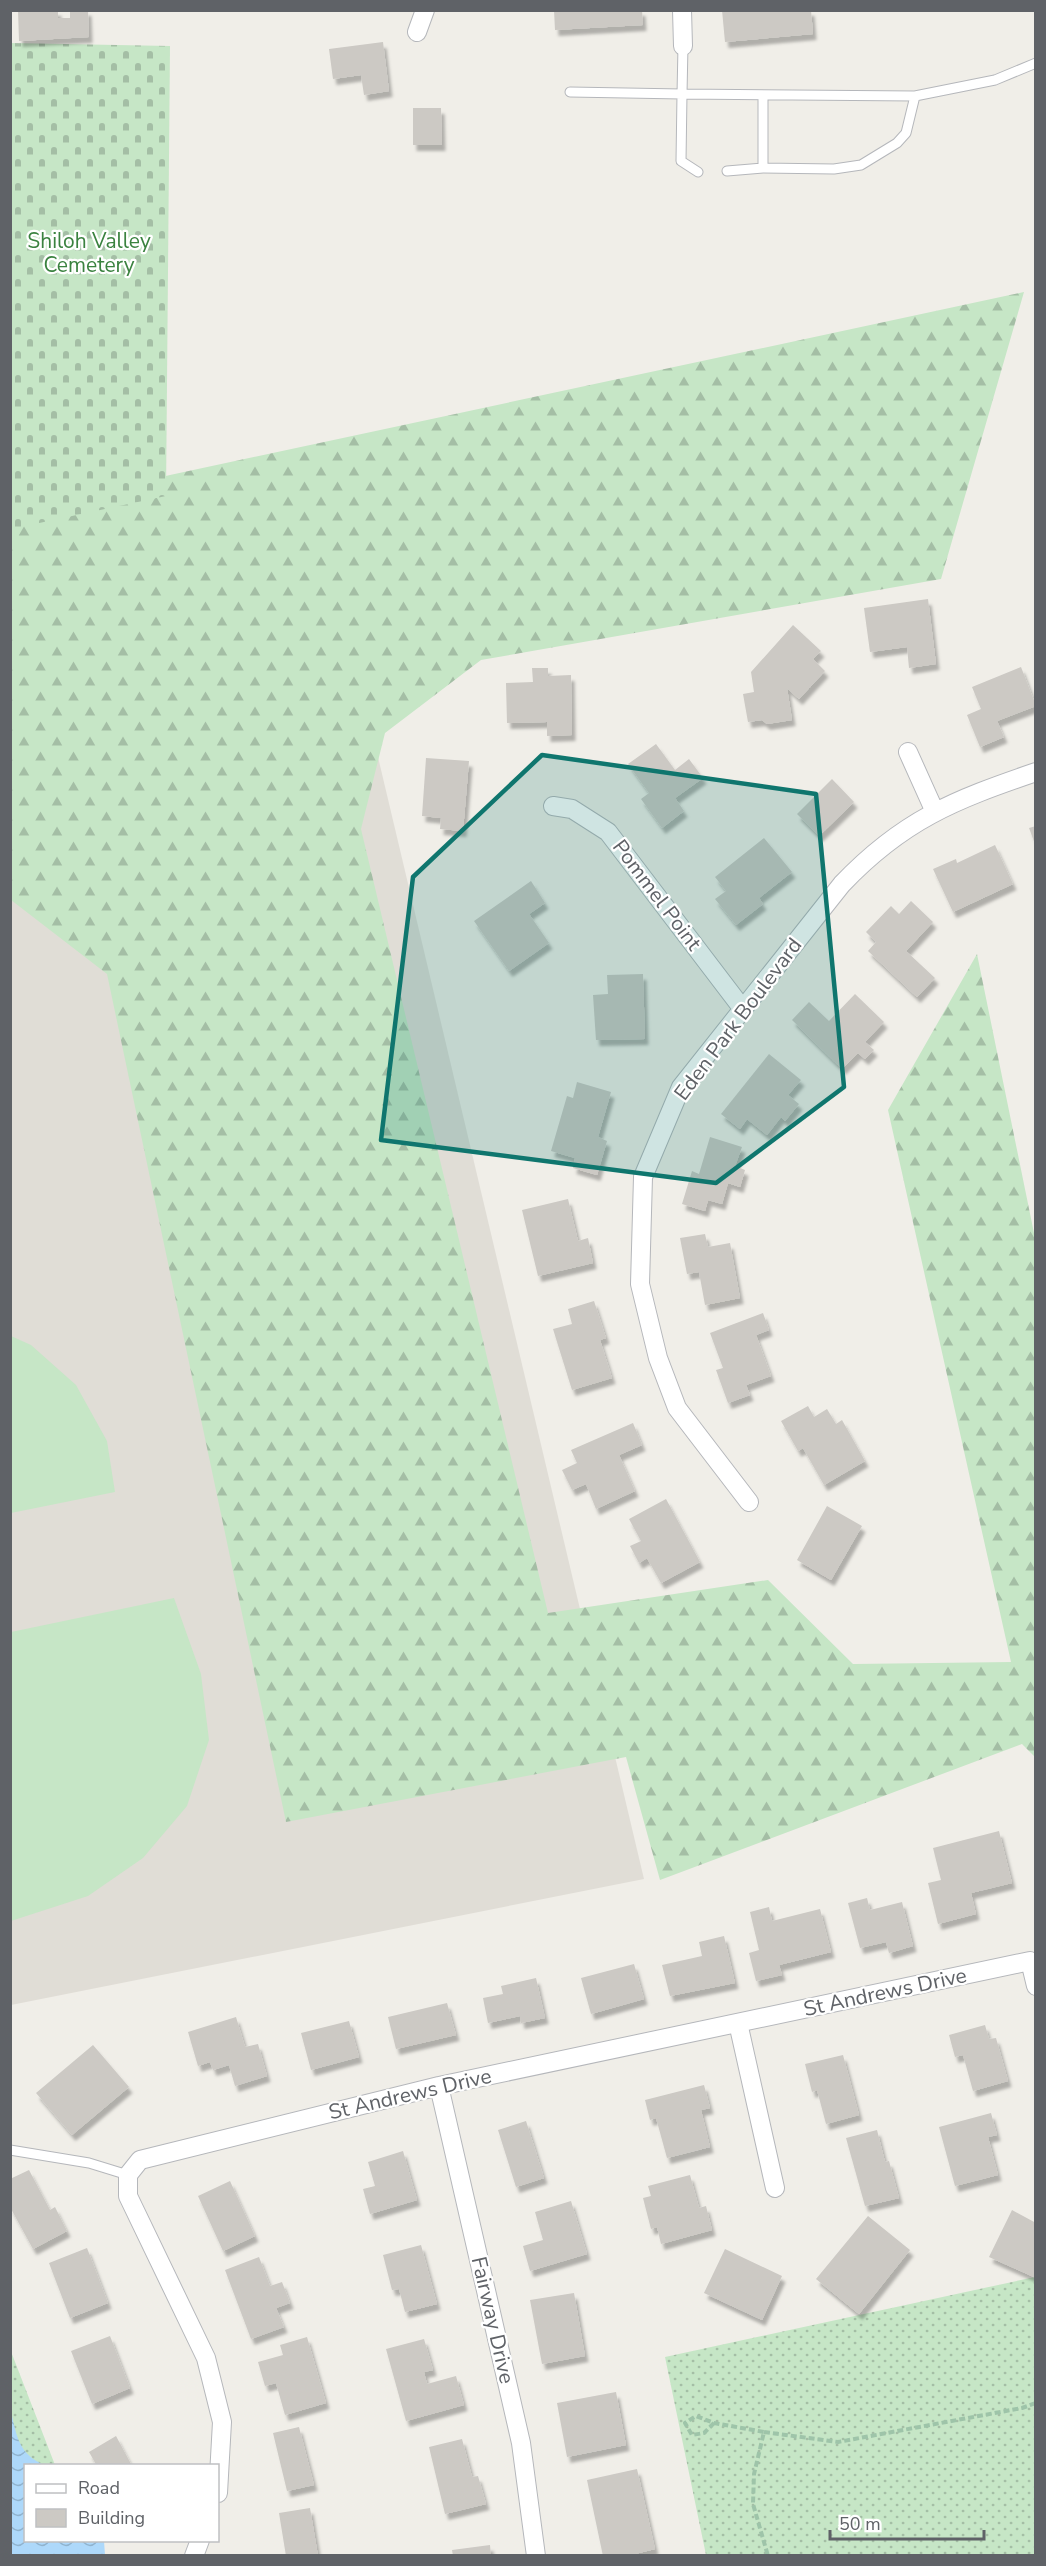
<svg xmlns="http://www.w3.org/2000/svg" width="1046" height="2566" font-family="'Nunito Sans',sans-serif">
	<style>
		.education { fill: #e0ddd6 }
		.grass { fill: url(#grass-dots) }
		.forest { fill: url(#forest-firs) }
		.cemetery { fill: url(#cemetery-stones) }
		.pitch { fill: #c6e6c6 }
		.water { fill: url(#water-waves) }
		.building { fill: #ccc9c4; filter: url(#shadow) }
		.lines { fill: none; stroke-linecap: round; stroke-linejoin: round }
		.lane-casing { stroke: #b5b7bb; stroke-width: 11 }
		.street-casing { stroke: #b5b7bb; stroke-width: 20 }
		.path { stroke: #9ec4a9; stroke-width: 4; stroke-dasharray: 6 3; stroke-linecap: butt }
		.lane { stroke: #fff; stroke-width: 9 }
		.street { stroke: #fff; stroke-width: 18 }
		.marked { fill: #0f766e; fill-opacity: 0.2; stroke: #0f766e; stroke-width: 4.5; stroke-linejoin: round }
		.labels { text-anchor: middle; stroke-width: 4.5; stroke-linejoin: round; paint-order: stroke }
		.park-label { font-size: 21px; fill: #3a823f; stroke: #fff }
		.street-label { font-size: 21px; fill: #5f6267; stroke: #fff }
	</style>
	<defs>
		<pattern id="grass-dots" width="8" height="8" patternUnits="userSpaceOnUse" patternTransform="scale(1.5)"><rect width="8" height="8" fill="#c6e6c6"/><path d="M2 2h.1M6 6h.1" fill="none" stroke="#a4bea5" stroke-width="1.8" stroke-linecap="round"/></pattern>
		<pattern id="forest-firs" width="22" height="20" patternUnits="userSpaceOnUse" patternTransform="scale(1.5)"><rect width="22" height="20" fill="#c6e6c6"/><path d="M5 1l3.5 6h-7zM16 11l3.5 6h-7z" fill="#a4bea5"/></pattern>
		<pattern id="cemetery-stones" width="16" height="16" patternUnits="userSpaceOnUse" patternTransform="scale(1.5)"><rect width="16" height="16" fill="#c6e6c6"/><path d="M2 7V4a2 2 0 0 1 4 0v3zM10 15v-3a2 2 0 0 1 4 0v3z" fill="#a4bea5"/></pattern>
		<pattern id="water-waves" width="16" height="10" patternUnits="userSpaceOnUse" patternTransform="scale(1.5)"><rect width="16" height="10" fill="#add8fa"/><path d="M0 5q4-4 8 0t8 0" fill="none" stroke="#90b3ce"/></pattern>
		<filter id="shadow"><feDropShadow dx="3.5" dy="6" stdDeviation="1.5" flood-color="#0004"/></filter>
	</defs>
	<rect width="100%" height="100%" fill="#f0eee8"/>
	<path class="education" d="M309,466L644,1879L11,2005V529Z"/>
	<path class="grass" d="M1035,2277V2555H706L665,2357Z
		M10,2349L55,2465L26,2466V2540L11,2555Z"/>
	<path class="forest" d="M1024,292L941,579L481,660L385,733L361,829L548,1613L768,1580L853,1664L1011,1662L888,1110L977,954L1035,1238V1757L1022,1744L660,1880L626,1757L286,1822L107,974L11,900L10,513L170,475Z"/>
	<path class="cemetery" d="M11,43L170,46L166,496L11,529Z"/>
	<path class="pitch" d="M11,1336L31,1345L76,1385L107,1441L115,1492L11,1513Z
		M174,1598L201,1674L209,1740L187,1806L143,1858L88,1896L11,1921V1632Z"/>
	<path class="water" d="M11,2412C17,2437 19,2454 44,2465L26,2466V2540L104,2541L105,2555H11Z"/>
	<path class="building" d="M18,10H58V18H70V10H88L89,37L19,41Z
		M554,10H642L643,25L555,30Z
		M722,10H811L813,34L725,42Z
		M383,42L389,91L364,95L361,75L333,79L329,49Z
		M413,108H441L442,145H413Z
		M928,599L936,664L909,668L907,647L870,652L864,608Z
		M793,625L821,651L813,659L825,671L799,699L787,688L792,720L767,724L762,720L748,722L743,694L754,692L751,672Z
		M1021,667L1036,706L997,721L1004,737L980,747L967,715L981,709L972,687Z
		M532,668H548V676L571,675L572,735L547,736V722L507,723L506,683L533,682Z
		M656,744L675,770L689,759L703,778L675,798L684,811L662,828L641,799L649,793L628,764Z
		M426,758L469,761L463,831L440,829L441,818L422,816Z
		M832,779L854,802L819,836L797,814Z
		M1036,826V844H1035L1029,828Z
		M764,838L792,872L759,898L763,904L736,925L715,899L726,891L715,877Z
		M995,845L1013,884L953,912L933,869L956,859L957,863Z
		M531,881L545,903L529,914L549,943L509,971L474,921Z
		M911,901L933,922L906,951L935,978L917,997L868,951L876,942L866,932L891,906L899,914Z
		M643,974L645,1039L596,1040L593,995L608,994L607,975Z
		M855,994L884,1022L865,1042L874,1050L865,1059L858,1053L842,1069L792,1020L809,1002L829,1021Z
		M769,1054L801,1080L788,1095L799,1104L785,1121L781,1117L767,1135L747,1119L740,1129L721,1114Z
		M577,1082L611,1092L598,1137L607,1141L597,1175L573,1168L575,1158L551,1151L567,1096L573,1098Z
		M710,1137L742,1147L735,1166L745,1170L740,1187L728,1183L722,1204L708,1200L705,1211L682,1204L692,1171L699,1174Z
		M568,1199L578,1241L588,1238L593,1263L538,1276L522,1210Z
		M705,1234L708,1247L730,1243L740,1298L705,1305L699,1272L687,1274L680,1238Z
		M594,1301L606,1338L600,1340L612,1378L572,1390L553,1329L572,1324L568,1309Z
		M763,1313L769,1330L756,1335L771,1376L746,1385L750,1395L728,1403L716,1370L723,1368L710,1333Z
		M808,1406L814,1417L827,1409L836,1424L842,1420L865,1461L824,1485L803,1448L798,1451L781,1421Z
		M633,1423L642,1445L619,1455L635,1491L596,1509L586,1484L572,1490L562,1470L577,1463L571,1450Z
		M666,1499L700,1562L661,1583L647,1558L639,1563L630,1546L641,1541L629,1519Z
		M827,1506L862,1526L831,1580L797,1560Z
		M999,1831L1012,1883L971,1893L976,1914L938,1924L928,1883L941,1880L933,1848Z
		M867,1898L870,1910L902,1902L913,1946L889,1953L886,1942L860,1948L848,1903Z
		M769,1907L772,1921L820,1909L831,1952L779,1965L782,1975L756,1981L749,1953L759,1950L750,1912Z
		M724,1936L735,1983L670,1996L662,1965L702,1956L699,1942Z
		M634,1964L644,1999L591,2014L581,1978Z
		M536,1978L545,2018L521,2023L520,2016L488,2023L483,1998L503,1994L501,1986Z
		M447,2003L456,2035L396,2049L388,2017Z
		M236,2017L245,2047L258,2044L267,2076L235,2086L229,2065L213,2070L210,2062L198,2066L188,2032Z
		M349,2021L359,2057L311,2070L301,2033Z
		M985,2025L989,2039L996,2038L1008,2081L973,2091L963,2055L955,2057L949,2035Z
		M93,2045L129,2087L72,2135L36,2093Z
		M843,2055L859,2115L826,2124L817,2090L812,2092L805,2064Z
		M704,2085L710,2108L701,2110L710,2147L667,2158L656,2118L650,2120L645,2100Z
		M991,2113L997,2135L988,2137L998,2175L955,2186L939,2127Z
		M526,2121L544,2178L516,2187L498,2130Z
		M877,2130L885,2162L889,2161L899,2198L865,2206L846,2138Z
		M403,2151L417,2200L370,2214L363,2189L375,2186L368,2162Z
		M29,2170L50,2210L55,2207L67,2231L33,2249L10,2207V2179Z
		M690,2175L699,2208L706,2206L712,2230L661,2244L657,2227L651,2229L643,2198L651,2196L648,2186Z
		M230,2181L255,2236L223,2251L198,2196Z
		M571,2201L587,2254L530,2271L523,2246L543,2240L535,2212Z
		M1012,2210L1036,2223V2278L989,2257Z
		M868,2216L910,2250L859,2314L816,2279Z
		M421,2245L437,2304L405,2312L399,2289L392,2290L383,2255Z
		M87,2248L108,2303L70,2318L49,2263Z
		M725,2249L782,2276L762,2320L704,2293Z
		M259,2257L270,2286L282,2282L290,2303L276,2308L284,2327L251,2339L225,2270Z
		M574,2293L585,2356L542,2364L530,2300Z
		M110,2336L130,2388L92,2404L71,2351Z
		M307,2337L326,2403L285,2415L276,2383L265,2386L258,2362L283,2355L280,2345Z
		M424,2339L433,2370L424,2372L427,2384L456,2376L464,2405L406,2421L386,2349Z
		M616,2392L626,2445L567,2457L557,2403Z
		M299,2427L314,2485L287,2491L273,2433Z
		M116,2436L132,2466H97L89,2452Z
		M462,2439L472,2477L478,2476L486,2504L445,2514L429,2447Z
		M637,2469L655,2549L627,2556H603L587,2480Z
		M310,2508L318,2556H286L279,2513Z
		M490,2545L491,2556H453L452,2550Z"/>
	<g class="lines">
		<g class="lane-casing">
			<path id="lane" d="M683,46L682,94L915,96L995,80L1036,63
				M570,92L682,94L681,161L698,172
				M763,95V168L834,169L861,165L897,143L906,133L915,96
				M727,171L763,168
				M10,2150L89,2163L128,2175"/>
		</g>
		<g class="street-casing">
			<path id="street" d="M682,10L683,46
				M417,32L425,10
				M908,752L935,812
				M553,806L572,809L608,832L742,1008
				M749,1502L677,1408L658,1358L640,1284L643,1177L681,1087L842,884C903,820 954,800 1036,772
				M738,2023L775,2188
				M439,2086L521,2443L536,2556
				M218,2493L222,2422L206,2358L128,2196V2175L140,2160L439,2086L1030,1961L1036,1986
				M194,2556L200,2540"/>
		</g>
		<path class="path" d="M714,2423L704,2433L692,2435L685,2423L696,2416L714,2423L764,2432L754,2474L753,2504L768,2556
			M764,2432L838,2442L1022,2408L1036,2403"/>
		<use href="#lane" class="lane"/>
		<use href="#street" class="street"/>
	</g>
	<path class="marked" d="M542,755L816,794L844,1087L716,1183L381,1140L413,877Z"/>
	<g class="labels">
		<g class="park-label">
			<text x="89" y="248">Shiloh Valley<tspan x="89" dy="24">Cemetery</tspan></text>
		</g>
		<g class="street-label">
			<text transform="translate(657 895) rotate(53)" y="7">Pommel Point</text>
			<text transform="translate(738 1019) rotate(-53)" y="7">Eden Park Boulevard</text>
			<text transform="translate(885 1992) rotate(-12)" y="7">St Andrews Drive</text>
			<text transform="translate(410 2094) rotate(-13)" y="7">St Andrews Drive</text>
			<text transform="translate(493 2320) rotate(77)" y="7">Fairway Drive</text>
		</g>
	</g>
	<rect width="1046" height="2566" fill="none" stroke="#5f6267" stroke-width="24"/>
	<rect x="24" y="2464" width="195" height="78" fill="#ffffff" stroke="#bfc0c2" stroke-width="1.5"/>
	<rect x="36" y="2484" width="30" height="9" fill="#ffffff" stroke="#bfc0c2" stroke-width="1.5"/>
	<text x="78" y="2494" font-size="18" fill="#5f6267">Road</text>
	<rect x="36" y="2509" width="30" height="18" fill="#ccc9c4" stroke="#bfc0c2" stroke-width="1.5"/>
	<text x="78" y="2524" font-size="18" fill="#5f6267">Building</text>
	<path d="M830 2530v9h154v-9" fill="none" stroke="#5f6267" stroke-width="3"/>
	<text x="839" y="2530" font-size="18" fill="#5f6267" stroke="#ffffff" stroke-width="4.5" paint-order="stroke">50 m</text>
</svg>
